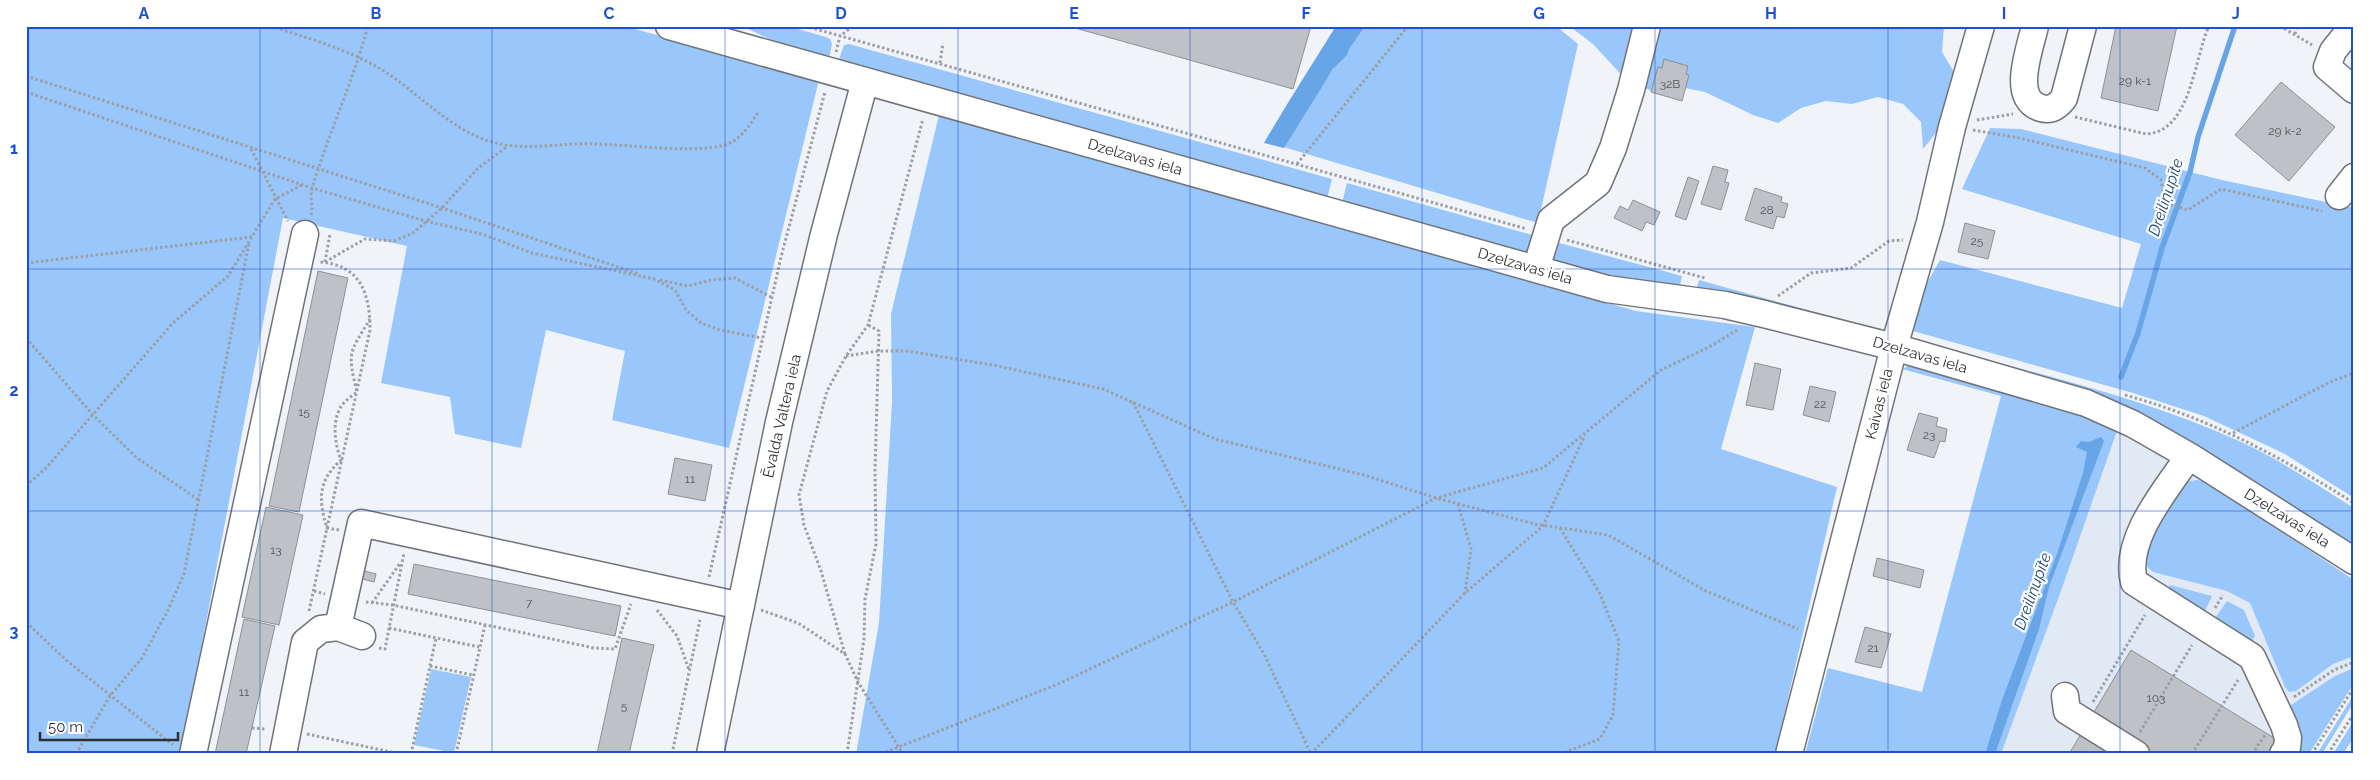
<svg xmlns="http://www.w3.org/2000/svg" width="2380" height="780" font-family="Raleway,sans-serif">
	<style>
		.built { fill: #e0e9f4 }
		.green { fill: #99c7fb }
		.water { fill: #68a5e6 }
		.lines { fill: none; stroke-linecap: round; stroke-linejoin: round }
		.stream { stroke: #68a5e6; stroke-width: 5.5 }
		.building { fill: #bec2c6; stroke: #8d9094 }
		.minor-casing { stroke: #707377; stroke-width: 29 }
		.path { stroke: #9c9fa2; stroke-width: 3; stroke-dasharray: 2.5 2.5; stroke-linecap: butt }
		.minor { stroke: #fff; stroke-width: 26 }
		.grid { fill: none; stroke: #1d4ed8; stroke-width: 1; stroke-opacity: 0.55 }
		.labels { text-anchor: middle; stroke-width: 4.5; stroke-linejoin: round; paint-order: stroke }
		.number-label { font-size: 12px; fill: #515456 }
		.street-label { font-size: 15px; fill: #2d2f31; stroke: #fff }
		.water-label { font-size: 16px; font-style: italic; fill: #19446f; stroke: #fff }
		.neatline { fill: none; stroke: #1d4ed8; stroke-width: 2 }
		.grid-label { font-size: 16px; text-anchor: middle; font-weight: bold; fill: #1d4ed8 }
	</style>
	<rect width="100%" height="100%" fill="#f0f4f9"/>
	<path class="built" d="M2117,431L2182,467L2354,583V678L2305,754H2001L2062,588Z"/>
	<path class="green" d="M26,26H624L819,80L729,448L612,420L625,351L546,330L521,448L455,434L450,397L381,383L407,246L283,218L181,754H26Z
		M742,26H787L826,37L830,39L832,44L829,59L795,51Z
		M1363,26H1556L1578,44L1538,223L1280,146Z
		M1569,26H1944L1942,52L1957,77L1940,128L1923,149L1921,122L1903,104L1878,97L1852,104L1826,101L1801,108L1778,123L1753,115L1705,92L1680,87L1653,91L1628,82L1593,44Z
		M849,44L1332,179L1327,199L838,62L844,45Z
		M939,115L1636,311L1755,327L1721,449L1837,487L1775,754H856L879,623L892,402L891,314Z
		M1990,128L2021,129L2222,180L2354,208V498L2285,454L2204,416L2133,393L1913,331L1922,292L1940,260L2122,308L2141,244L1962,189Z
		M1347,183L1536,236L1531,257L1342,203Z
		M1552,241L1682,276L1679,290L1603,277L1548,260Z
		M1699,280L1883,331L1696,291Z
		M1913,340C2022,370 2137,395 2239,441C2279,459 2317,485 2354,508V544L2195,446Z
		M1912,364L2084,415L2117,431L2062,588L2001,754H1805L1828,668L1922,692L2001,396L1902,369Z
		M2196,480L2205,481L2354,580V656L2333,664L2296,691L2289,692L2285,687L2250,603L2227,591L2153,572L2142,562L2151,530L2186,482Z
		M2170,585L2212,596L2203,615L2167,591Z
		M2227,601L2244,610L2255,636L2250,644L2213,621Z
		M2354,668V683L2309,754H2293L2288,707L2335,676Z
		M431,669L471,677L454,753L414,745Z
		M2354,694V702L2322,754H2317Z
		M2354,720V737L2343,754H2333Z"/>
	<path class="water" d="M1336,26H1365L1349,49L1347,55L1333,69L1284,148L1264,143C1287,103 1312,65 1336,26Z
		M2101,437L2104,441L2049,587L2039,629L1995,754H1985L2002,700L2058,551L2083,473L2087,452L2076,447L2081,441L2089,442Z"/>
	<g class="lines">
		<path class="stream" d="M2121,377L2138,333L2162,248L2190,172L2198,137L2235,26"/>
	</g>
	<path class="building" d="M1068,26H1311L1293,89Z
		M2116,26H2177L2158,111L2101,98Z
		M1664,59L1688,66L1686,74L1689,75L1682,101L1651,92L1658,67L1662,68Z
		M2281,82L2335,127L2289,181L2235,135Z
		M1713,166L1728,170L1725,182L1729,183L1721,210L1701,204Z
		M1688,177L1699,181L1686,220L1675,216Z
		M1755,188L1782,197L1781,202L1788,204L1784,218L1777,216L1773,229L1745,220Z
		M1633,200L1660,212L1654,225L1646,222L1642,231L1614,218L1620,206L1628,210Z
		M1965,223L1995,231L1988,259L1958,252Z
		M318,271L348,278L299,512L269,506Z
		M1755,363L1781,369L1773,410L1746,405Z
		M1810,386L1836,392L1829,422L1803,415Z
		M1919,413L1938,418L1936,426L1947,429L1945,442L1940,441L1934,458L1907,450Z
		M675,458L712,465L705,501L668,494Z
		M266,507L303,515L279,625L242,617Z
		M1877,558L1924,570L1920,588L1873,576Z
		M414,564L621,606L615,636L408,594Z
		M361,570L376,574L374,582L359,578Z
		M244,619L275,626L268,657L246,754H215Z
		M1865,627L1891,634L1881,668L1855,662Z
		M622,638L654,645L629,754H597Z
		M2131,650L2279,741L2271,754H2069Z"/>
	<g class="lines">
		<g class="minor-casing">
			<path id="minor" d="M669,26L1607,289L1725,305L1764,314L1894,347L2086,403L2133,424L2189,456L2354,561
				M2035,26C2030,49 2010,99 2041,108C2051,111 2058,106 2064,98L2083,26
				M2345,36L2333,51L2327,67L2354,90
				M2339,196L2354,177
				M1536,269L1551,220L1598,183L1613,148L1631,90L1647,26
				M2189,456C2166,490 2123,539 2134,582L2252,657L2284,725L2288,738L2287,748L2283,754
				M338,627L362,636
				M2065,696L2067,711L2136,754
				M193,754L305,234
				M283,754L305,642L321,629L338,627L361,523L741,606
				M710,754L779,422L824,234L865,81
				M1789,754L1894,347L1930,222L1952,127L1981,26"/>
		</g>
		<path class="path" d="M271,26C309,39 352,50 387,73C417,93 443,121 476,136C515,155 555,142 596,144C633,145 686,153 721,146C739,143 750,125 759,111
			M805,26L1527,229
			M2280,26L2312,45
			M2295,34L2297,26
			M836,52L840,36L853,26
			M940,63L943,43
			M26,76L442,208L639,274
			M26,92L312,188L425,221L482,234L532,253L654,279L675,290L686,310L701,323L720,330L762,338
			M2075,117L2146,134C2191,132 2194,58 2209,26
			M1977,120L2013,114
			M1973,130L2019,138L2145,168L2161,180L2165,203L2188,210L2221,189L2322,211
			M251,149L288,221
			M1297,164L1408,26
			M311,215C314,205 309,198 312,188C329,133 353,81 368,26
			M1567,240L1705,278
			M325,262L365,239L394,241L413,233L442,208L478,168L508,146
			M325,262L330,234
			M26,263L252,237
			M660,280L688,286L711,280L735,278L771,297
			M1778,296L1811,273L1851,268L1889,241L1903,240
			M26,338L93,415L137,458L199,500
			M846,356L878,351H907L993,365L1103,389L1215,439L1364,475L1436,498L1535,524L1608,535L1706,591L1798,629
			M2125,395C2209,418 2281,457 2354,503
			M1133,402L1233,602L1264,654L1311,754
			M2233,433L2330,382L2354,373
			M26,486L46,468L173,323L228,276L275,199L302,185
			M1458,504L1471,549L1465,593
			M1560,528L1599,592L1619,641L1613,715L1600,739L1560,754
			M339,530L327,528C318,499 318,481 341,460C335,444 331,421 342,405C346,400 352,396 357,392C347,351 349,354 370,319
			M709,577L781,257L825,92
			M314,591L325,594
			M366,602L393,605L594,648L615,649L631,604
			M372,603L401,562
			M2215,608L2223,595
			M657,610L677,636L689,670
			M761,610L798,623L845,654L858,682L903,754
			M309,611L370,330C370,296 362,265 320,262
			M26,622L66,660L173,745
			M389,628L479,647
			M379,648L385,649L404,553
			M845,654L821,571L804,525L799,495L827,391L846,356L868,325L923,119
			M430,666L473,675
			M2294,697L2334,670L2354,662
			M2093,702L2145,615
			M252,728L266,729
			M2140,732L2192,645
			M307,734L400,754
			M76,754L110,696L142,658L167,612L184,574L249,243
			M411,754L436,638
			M456,754L485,625
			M672,754L700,620
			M847,754L864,639L865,599L876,544L875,470L879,331L868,325
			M881,754L1058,684L1233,602L1436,498L1543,468L1661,370L1709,347L1737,330
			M1311,754L1465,593L1543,526L1585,435
			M2192,754L2238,680
			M2252,754L2265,735
			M2312,754L2354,687
			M2328,754L2354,713"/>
		<use href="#minor" class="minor"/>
	</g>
	<path class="grid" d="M260,26V754M492,26V754M725,26V754M958,26V754M1190,26V754M1422,26V754M1655,26V754M1888,26V754M2120,26V754M26,269H2354M26,511H2354"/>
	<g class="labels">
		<g class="number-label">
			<text x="2135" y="85">29 k-1</text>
			<text x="1670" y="88">32B</text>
			<text x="2285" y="135">29 k-2</text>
			<text x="1767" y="214">28</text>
			<text x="1977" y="245">25</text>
			<text x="1820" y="408">22</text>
			<text x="304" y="416">15</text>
			<text x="1929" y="439">23</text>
			<text x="690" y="483">11</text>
			<text x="276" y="554">13</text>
			<text x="529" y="607">7</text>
			<text x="1873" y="652">21</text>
			<text x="244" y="696">11</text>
			<text x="2156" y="702">103</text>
			<text x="624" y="710">5</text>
		</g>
		<g class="street-label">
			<text transform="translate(1135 157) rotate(16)" y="5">Dzelzavas iela</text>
			<text transform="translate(1525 266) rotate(16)" y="5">Dzelzavas iela</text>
			<text transform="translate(1920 355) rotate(16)" y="5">Dzelzavas iela</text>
			<text transform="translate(1879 404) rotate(-76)" y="5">Kaivas iela</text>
			<text transform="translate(782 416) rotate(-77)" y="5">Ēvalda Valtera iela</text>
			<text transform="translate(2287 518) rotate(32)" y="5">Dzelzavas iela</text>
		</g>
		<g class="water-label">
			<text transform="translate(2165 197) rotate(-72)" y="6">Dreiliņupīte</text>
			<text transform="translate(2032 591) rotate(-70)" y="6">Dreiliņupīte</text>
		</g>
	</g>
	<rect width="2380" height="780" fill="none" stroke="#ffffff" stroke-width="55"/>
	<path d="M40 732v8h138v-8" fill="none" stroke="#2d2f31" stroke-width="2.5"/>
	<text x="48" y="732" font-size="15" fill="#2d2f31" stroke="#ffffff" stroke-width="4" paint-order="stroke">50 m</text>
	<rect x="28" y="28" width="2324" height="724" class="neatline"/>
	<g class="grid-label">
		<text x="144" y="19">A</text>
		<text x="376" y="19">B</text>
		<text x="609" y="19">C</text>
		<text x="841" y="19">D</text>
		<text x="1074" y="19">E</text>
		<text x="1306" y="19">F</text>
		<text x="1539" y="19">G</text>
		<text x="1771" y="19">H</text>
		<text x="2004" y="19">I</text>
		<text x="2236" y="19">J</text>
		<text x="14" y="154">1</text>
		<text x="14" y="396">2</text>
		<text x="14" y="637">3</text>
	</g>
</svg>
